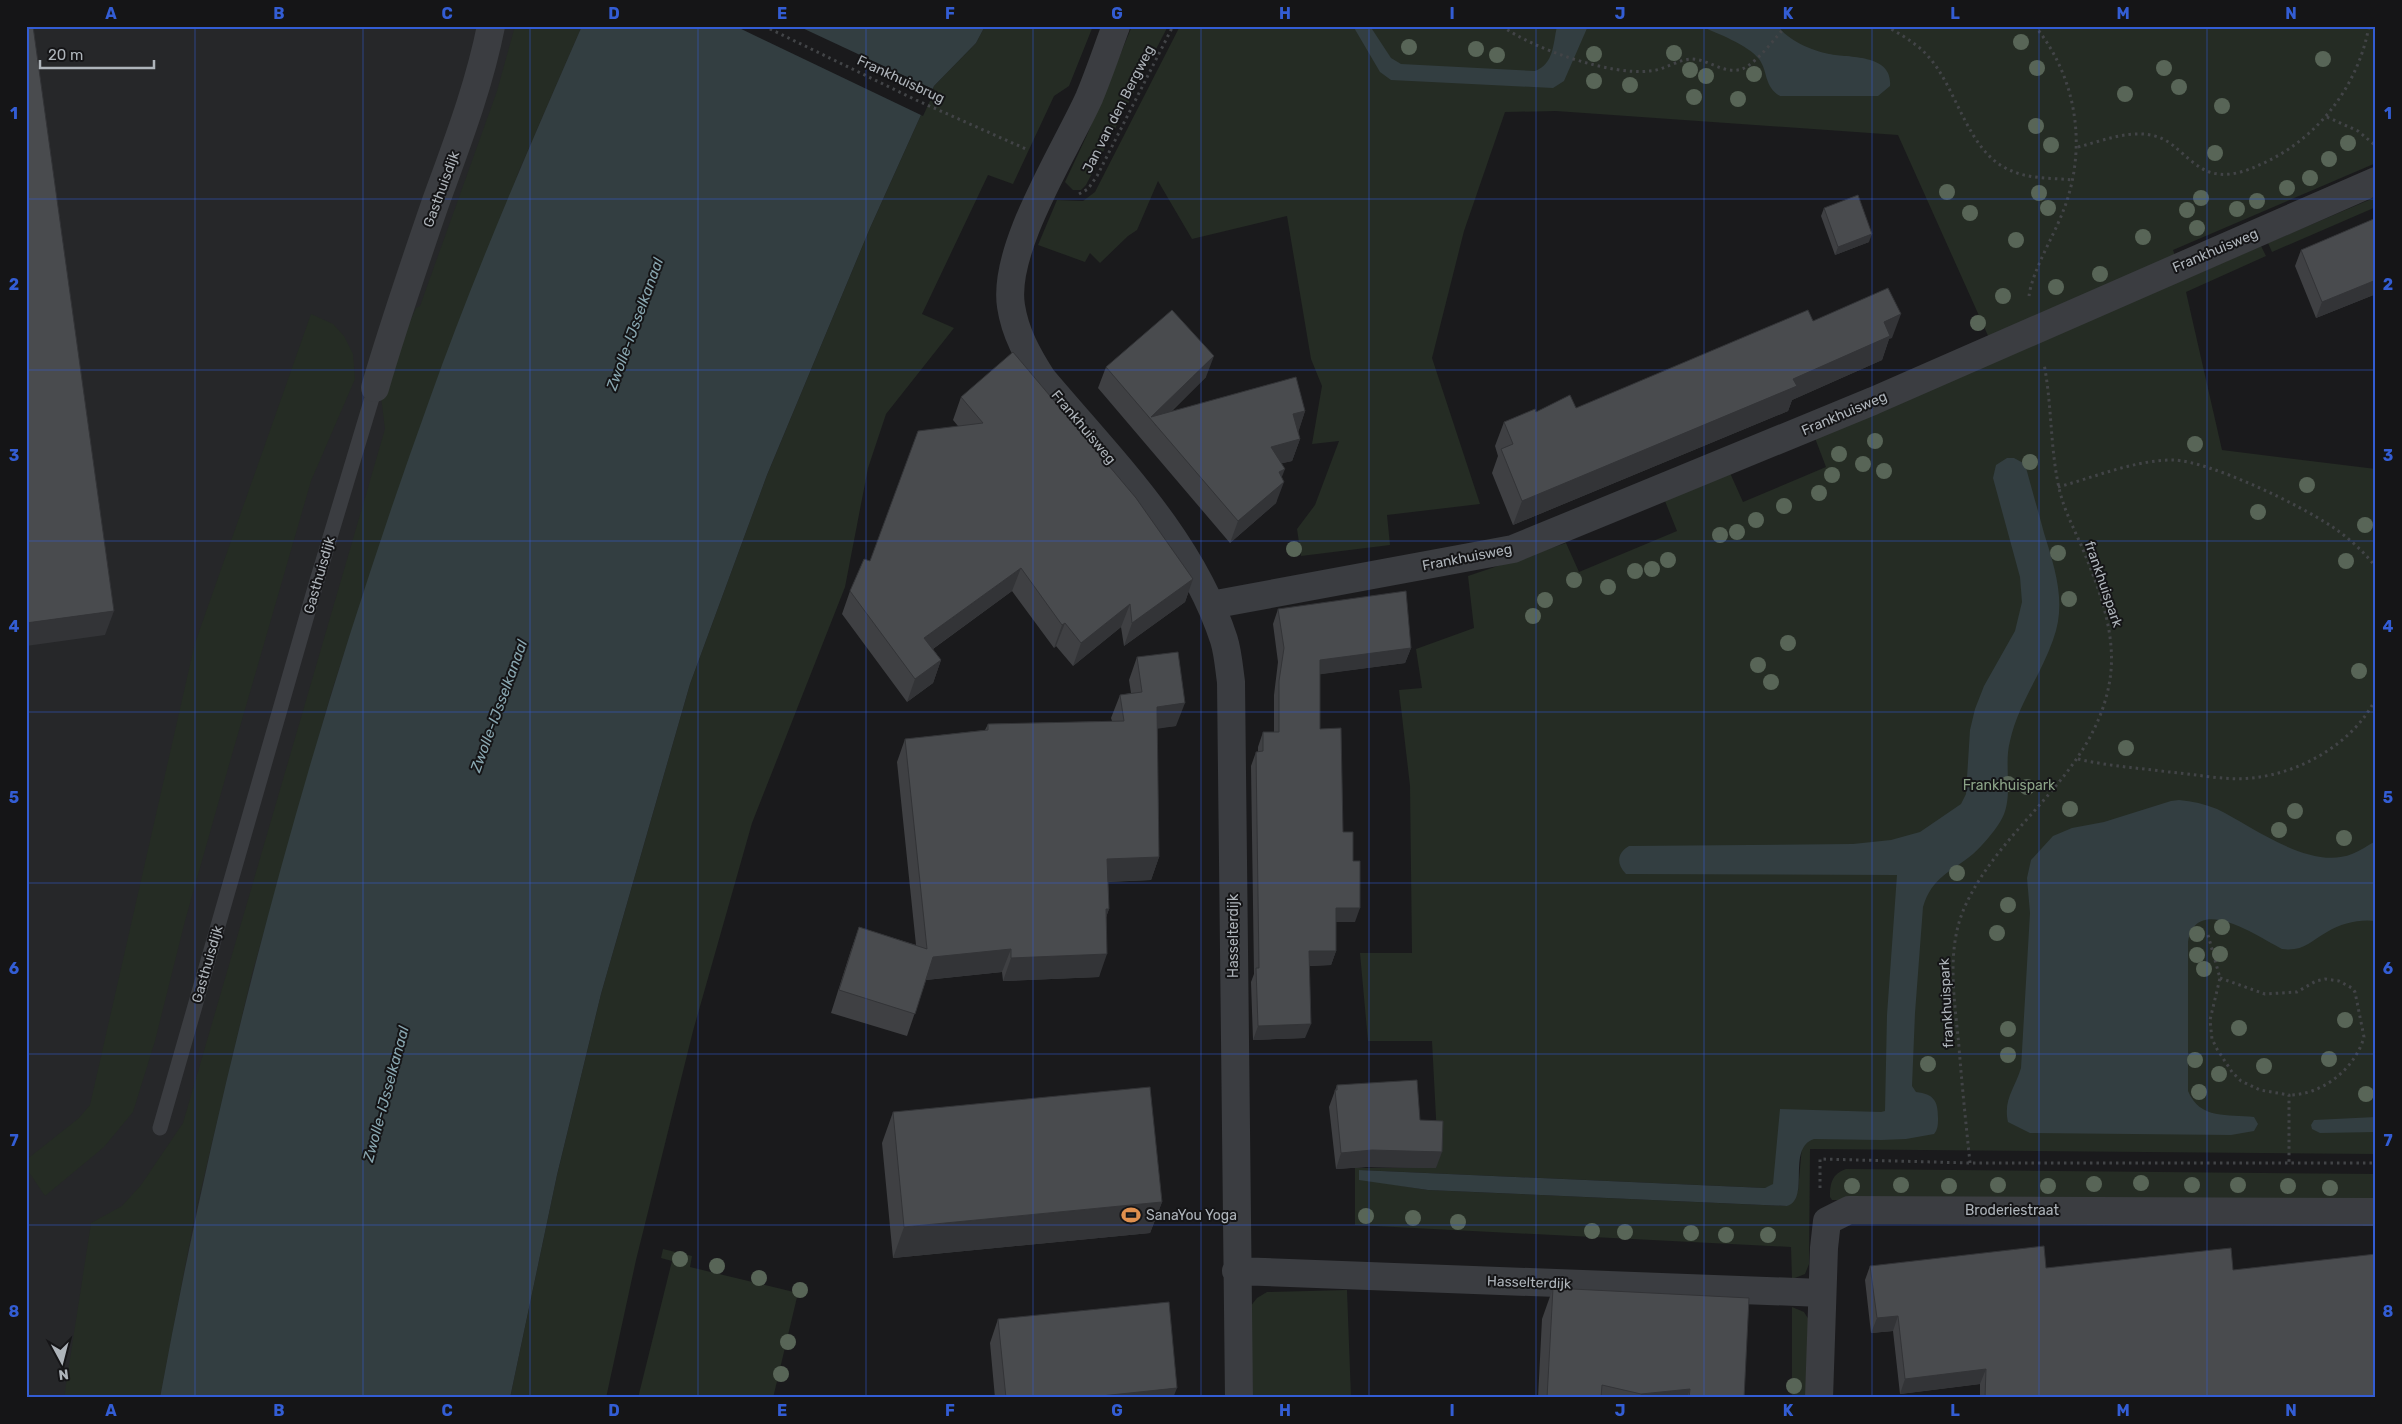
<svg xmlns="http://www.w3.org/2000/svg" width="2402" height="1424" font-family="Rubik,sans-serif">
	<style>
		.built { fill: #262729 }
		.green { fill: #252c24; fill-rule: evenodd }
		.water { fill: #333e41 }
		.pier { fill: #1a1a1c }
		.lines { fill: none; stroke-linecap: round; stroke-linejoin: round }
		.path { stroke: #424447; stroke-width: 3; stroke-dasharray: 2.5 4; stroke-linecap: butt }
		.lane { stroke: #3b3d41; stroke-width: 15 }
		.street { stroke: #3b3d41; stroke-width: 28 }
		.tree { fill: #586557 }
		.wall { fill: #3f4043 }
		.shaded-wall { fill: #333437 }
		.building { fill: #494b4e; stroke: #333437 }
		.grid { fill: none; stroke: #335dd4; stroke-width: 1; stroke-opacity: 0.55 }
		.labels { text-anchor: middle; stroke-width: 4; stroke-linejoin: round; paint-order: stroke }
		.street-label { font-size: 14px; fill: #aeb4ba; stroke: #151517 }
		.park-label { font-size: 14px; fill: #8ba387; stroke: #151517 }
		.poi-label { font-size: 14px; fill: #aeb4ba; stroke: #151517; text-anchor: start }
		.water-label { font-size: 15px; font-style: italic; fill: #89a7b1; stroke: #151517 }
		.neatline { fill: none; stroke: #335dd4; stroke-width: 2 }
		.grid-label { font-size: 16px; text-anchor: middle; font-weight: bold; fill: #335dd4 }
	</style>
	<rect width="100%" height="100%" fill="#1a1a1c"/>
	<path class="built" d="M26,26H615L206,1398H26Z"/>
	<path class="green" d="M515,26H582L519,171L376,555L331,694L252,974L195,1215L160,1398H64L91,1223L122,1206L141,1185L183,1123L385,429L380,389L416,308L420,306L497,91Z
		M985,26H1093L1069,86L1054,96L1013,184L988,175L922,314L954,328L886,414L868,468L845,587L752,823L693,1031L636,1260L606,1398H510L557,1175L601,994L690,684L767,475L870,228L934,86L976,43Z
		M1132,26H1168L1086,185L1081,190H1073L1065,182L1087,135Z
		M1180,26H2376V163L2173,250L2183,280L2261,246L2266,256L2186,292L2222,450L2376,469V1154L1810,1149L1809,1264L1805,1274L1792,1279L1791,1247L1355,1225V1168H1436L1437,1137L1432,1041H1368L1360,953H1412L1410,786L1399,690L1422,688L1416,649L1474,628L1468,576L1566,543L1579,572L1677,531L1665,501L1730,473L1743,502L1826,467L1815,438L1998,358L1898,135L1556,111L1505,112L1464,231L1432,358L1480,504L1387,515L1390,545L1301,556L1297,529L1315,505L1339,441L1312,444L1322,386L1311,359L1287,216L1192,239L1158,181L1137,230L1128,236L1100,263L1090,253L1085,262L1038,245L1057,200L1083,201L1095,192ZM1802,1146L1798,1191L1787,1206L1428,1190L1359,1179V1170L1765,1188L1771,1187Z
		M2376,197V207L2272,252L2268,243Z
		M311,314L333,324L344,336L353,354L355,379L311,481L229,765L185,921L155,1041L133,1112L104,1147L45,1196L26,1168V1160L79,1118L90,1105L195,643Z
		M1846,1169L2376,1174V1204L1832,1200L1830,1197C1830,1183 1832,1174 1846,1169Z
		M663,1249L692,1256L690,1267L798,1293L773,1398H638L672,1261L661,1258Z
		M1347,1290L1351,1398H1253L1250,1307L1257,1298L1267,1292Z
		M1792,1307L1804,1312L1809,1320L1808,1398H1792Z"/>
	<path class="water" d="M582,26H985L976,43L934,86L870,228L767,475L690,684L601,994L557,1175L510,1398H160C222,1059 312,725 429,401C474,274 528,150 582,26Z
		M1353,26H1370L1391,58L1401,64L1535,71C1554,64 1553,44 1557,26H1588L1564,81L1553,88L1391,80L1380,72Z
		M1700,26H1778C1787,40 1813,51 1829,54C1850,58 1893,54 1890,86L1878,96H1780C1764,87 1768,71 1759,59C1748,45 1717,33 1700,26Z
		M2007,458H2014L2025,464C2031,487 2038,510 2044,533C2055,569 2067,603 2053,640C2041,675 2018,704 2010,741C2003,767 2015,799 2000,822C1993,833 1983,845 1973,854C1951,872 1932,877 1923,907L1915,1013L1912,1086L1916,1092C1934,1094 1938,1101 1938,1118C1938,1125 1938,1129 1934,1134L1906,1139L1881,1140L1814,1139C1786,1148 1811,1199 1787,1206L1428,1190L1359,1180V1170L1765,1188L1773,1184L1780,1109L1881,1112L1885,1111L1887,1015L1897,875L1626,874C1616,864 1617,853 1629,846L1853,844L1891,840L1920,832L1961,804L1966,794L1970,730L1975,709L1984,686L2015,631L2022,602L2020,577L1993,478L1996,465Z
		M2179,800C2192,801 2205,804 2217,809C2252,826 2310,871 2352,854C2360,851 2368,845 2376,841V921C2359,919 2342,923 2327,932C2311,941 2303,952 2282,949C2258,937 2196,893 2188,942V1091C2200,1120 2228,1114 2254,1117L2258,1124L2254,1131L2231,1135L2030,1133L2008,1122C2003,1100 2015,1088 2021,1068L2030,913L2027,878L2031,860L2053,836L2072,828L2104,822L2171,801Z
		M2376,1117V1132L2320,1133L2312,1129L2311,1125L2314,1120Z"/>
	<path class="pier" d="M735,26H798L935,90L923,116Z"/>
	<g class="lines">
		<path class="path" d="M764,26L916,100L1026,149
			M1502,26C1533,49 1612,76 1650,71C1664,70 1677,60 1691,59C1709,59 1724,75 1742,69C1756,64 1776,37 1786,26
			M1886,26C1900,34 1916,43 1927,55C1958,88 1967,154 2012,171C2030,179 2053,178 2073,180
			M2327,117L2358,131L2376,146
			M2078,147C2110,139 2146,122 2175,147C2186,156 2199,170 2213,173C2227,177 2244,172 2257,166C2315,142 2358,88 2369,26
			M1079,194L1088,189L1097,176L1173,26
			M2029,296C2032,272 2053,237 2062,214C2088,151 2078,79 2035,26
			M2058,487C2095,477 2135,460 2173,460C2210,461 2300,505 2331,526C2348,537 2363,551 2376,567
			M2078,759C2108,766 2138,768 2169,772C2196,774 2225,781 2252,778C2301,773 2354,743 2376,698
			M2208,935L2220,978L2210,1020L2212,1039L2217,1049L2232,1072L2241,1081L2260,1090L2289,1095V1162
			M2220,978L2265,994L2297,992L2316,981L2325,979L2339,981L2352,988L2355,992L2364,1037C2355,1069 2322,1095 2289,1095
			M1970,1163C1966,1124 1962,1086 1959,1047C1955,1003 1946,953 1963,911C1998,827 2091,779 2109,685C2118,639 2101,594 2084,552C2075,530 2064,511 2059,488C2050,447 2052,405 2044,364
			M1820,1188V1159L1970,1163H2376"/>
		<path class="lane" d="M160,1128L316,584L375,388"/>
		<path class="street" d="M1116,26C1107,50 1099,74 1089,98C1065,151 1002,249 1011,306C1015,333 1028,356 1042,378C1110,459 1191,538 1224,640C1228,653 1229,668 1231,682L1239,1398
			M375,388C393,326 414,265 435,204C456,146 479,87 491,26
			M1211,605L1513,549L1873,401L2376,181
			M1236,1271L1822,1293
			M1819,1398L1824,1248L1827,1221L1849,1210L2376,1212"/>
	</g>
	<g class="tree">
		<circle cx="2021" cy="42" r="8"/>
		<circle cx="1409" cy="47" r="8"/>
		<circle cx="1476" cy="49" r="8"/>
		<circle cx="1674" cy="53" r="8"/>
		<circle cx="1594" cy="54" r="8"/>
		<circle cx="1497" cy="55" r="8"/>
		<circle cx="2323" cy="59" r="8"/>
		<circle cx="2037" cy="68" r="8"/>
		<circle cx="2164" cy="68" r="8"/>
		<circle cx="1690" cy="70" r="8"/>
		<circle cx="1754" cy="74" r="8"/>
		<circle cx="1706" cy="76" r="8"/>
		<circle cx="1594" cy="81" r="8"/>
		<circle cx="1630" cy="85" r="8"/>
		<circle cx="2179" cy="87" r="8"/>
		<circle cx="2125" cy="94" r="8"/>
		<circle cx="1694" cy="97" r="8"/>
		<circle cx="1738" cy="99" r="8"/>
		<circle cx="2222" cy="106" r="8"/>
		<circle cx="2036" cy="126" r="8"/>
		<circle cx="2348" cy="143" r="8"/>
		<circle cx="2051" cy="145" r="8"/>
		<circle cx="2215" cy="153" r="8"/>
		<circle cx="2329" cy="159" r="8"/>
		<circle cx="2310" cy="178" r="8"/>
		<circle cx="2287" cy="188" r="8"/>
		<circle cx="1947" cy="192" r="8"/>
		<circle cx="2039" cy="193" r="8"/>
		<circle cx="2201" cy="198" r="8"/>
		<circle cx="2257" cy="201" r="8"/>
		<circle cx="2048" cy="208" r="8"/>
		<circle cx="2237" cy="209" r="8"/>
		<circle cx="2187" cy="210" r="8"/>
		<circle cx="1970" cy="213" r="8"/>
		<circle cx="2197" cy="228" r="8"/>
		<circle cx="2143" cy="237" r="8"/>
		<circle cx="2016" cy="240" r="8"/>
		<circle cx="2100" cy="274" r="8"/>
		<circle cx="2056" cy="287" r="8"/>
		<circle cx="2003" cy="296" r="8"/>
		<circle cx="1978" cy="323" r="8"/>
		<circle cx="1875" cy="441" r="8"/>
		<circle cx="2195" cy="444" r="8"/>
		<circle cx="1839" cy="454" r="8"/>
		<circle cx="2030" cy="462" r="8"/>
		<circle cx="1863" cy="464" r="8"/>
		<circle cx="1884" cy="471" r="8"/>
		<circle cx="1832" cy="475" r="8"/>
		<circle cx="2307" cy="485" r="8"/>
		<circle cx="1819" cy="493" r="8"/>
		<circle cx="1784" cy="506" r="8"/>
		<circle cx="2258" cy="512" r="8"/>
		<circle cx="1756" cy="520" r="8"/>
		<circle cx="2365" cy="525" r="8"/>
		<circle cx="1737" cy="532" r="8"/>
		<circle cx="1720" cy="535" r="8"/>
		<circle cx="1294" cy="549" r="8"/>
		<circle cx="2058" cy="553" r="8"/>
		<circle cx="1668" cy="560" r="8"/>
		<circle cx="2346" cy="561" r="8"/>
		<circle cx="1652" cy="569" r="8"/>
		<circle cx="1635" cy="571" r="8"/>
		<circle cx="1574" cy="580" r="8"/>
		<circle cx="1608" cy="587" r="8"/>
		<circle cx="2069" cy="599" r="8"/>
		<circle cx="1545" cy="600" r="8"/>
		<circle cx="1533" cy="616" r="8"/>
		<circle cx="1788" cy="643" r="8"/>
		<circle cx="1758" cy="665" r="8"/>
		<circle cx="2359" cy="671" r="8"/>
		<circle cx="1771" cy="682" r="8"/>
		<circle cx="2126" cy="748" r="8"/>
		<circle cx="2008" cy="784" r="8"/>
		<circle cx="2027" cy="787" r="8"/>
		<circle cx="2070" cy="809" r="8"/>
		<circle cx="2295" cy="811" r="8"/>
		<circle cx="2279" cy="830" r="8"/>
		<circle cx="2344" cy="838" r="8"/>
		<circle cx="1957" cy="873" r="8"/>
		<circle cx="2008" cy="905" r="8"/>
		<circle cx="2222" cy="927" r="8"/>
		<circle cx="1997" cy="933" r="8"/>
		<circle cx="2197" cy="934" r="8"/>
		<circle cx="2220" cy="954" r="8"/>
		<circle cx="2197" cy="955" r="8"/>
		<circle cx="2204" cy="969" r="8"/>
		<circle cx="2345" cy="1020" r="8"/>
		<circle cx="2239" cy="1028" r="8"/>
		<circle cx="2008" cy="1029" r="8"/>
		<circle cx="2008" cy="1055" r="8"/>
		<circle cx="2329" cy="1059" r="8"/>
		<circle cx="2195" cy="1060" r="8"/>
		<circle cx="1928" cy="1064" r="8"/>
		<circle cx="2264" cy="1066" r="8"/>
		<circle cx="2219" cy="1074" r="8"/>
		<circle cx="2199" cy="1092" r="8"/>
		<circle cx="2366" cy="1094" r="8"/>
		<circle cx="2141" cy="1183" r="8"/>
		<circle cx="2094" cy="1184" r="8"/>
		<circle cx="1901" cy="1185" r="8"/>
		<circle cx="1998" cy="1185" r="8"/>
		<circle cx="2192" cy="1185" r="8"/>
		<circle cx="2238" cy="1185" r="8"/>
		<circle cx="1852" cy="1186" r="8"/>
		<circle cx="1949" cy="1186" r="8"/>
		<circle cx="2048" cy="1186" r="8"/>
		<circle cx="2288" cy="1186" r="8"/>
		<circle cx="2330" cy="1188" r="8"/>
		<circle cx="1366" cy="1216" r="8"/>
		<circle cx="1413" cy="1218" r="8"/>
		<circle cx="1458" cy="1222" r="8"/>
		<circle cx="1592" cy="1231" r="8"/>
		<circle cx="1625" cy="1232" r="8"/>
		<circle cx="1691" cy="1233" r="8"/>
		<circle cx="1726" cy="1235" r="8"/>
		<circle cx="1768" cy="1235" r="8"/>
		<circle cx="680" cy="1259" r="8"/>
		<circle cx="717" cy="1266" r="8"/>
		<circle cx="759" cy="1278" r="8"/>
		<circle cx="800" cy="1290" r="8"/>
		<circle cx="788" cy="1342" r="8"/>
		<circle cx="781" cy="1374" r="8"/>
		<circle cx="1794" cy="1386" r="8"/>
	</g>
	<path class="wall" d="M1824,208L1869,242L1835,255L1821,216Z
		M2376,218V294L2316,318L2295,266L2301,250Z
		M1892,338L1889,339L1882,360L1792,400L1788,411L1513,525L1492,473L1498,456L1495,446L1504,422L1536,412L1576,408Z
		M1106,367L1206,377L1171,412L1305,411L1298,432L1300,439L1292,461L1282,463V477L1276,503L1230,543L1098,388Z
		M961,397L1193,579L1185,602L1124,646L1121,627L1073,666L1056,646L1054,648L1012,591L933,649L941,660L933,683L907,702L842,614L850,591L958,426L953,420Z
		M1278,609L1411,648L1405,663L1320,674V729L1343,832L1353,861L1355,922H1336V951L1331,965L1309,966L1305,1038L1253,1040L1251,982L1254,974L1251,766L1256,752H1258V747L1263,732H1274V695L1278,662L1273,624Z
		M1137,657L1176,726L1157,728L1159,857L1151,880L1108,882L1109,909L1106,917L1099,977L1003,981L1002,972L926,980L907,1036L831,1013L851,950L859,927L916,945L897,762L905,739L985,730L988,724L1112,721L1111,718L1120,695L1131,693L1129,680Z
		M1337,1085L1420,1120L1436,1168L1366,1167L1336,1169L1329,1107Z
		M893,1112L1162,1202L1150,1233L893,1258L882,1143Z
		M1870,1266L2233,1270L2376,1398H1980V1384L1900,1394L1893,1331L1871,1333L1865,1280Z
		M1553,1288L1744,1398H1538L1542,1319Z
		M998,1319L1173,1398H995L990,1343Z"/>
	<path class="shaded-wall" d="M1872,234L1869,242L1835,255L1838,247Z
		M2376,280V294L2316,318L2322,302Z
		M1901,314L1892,338L1889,339L1882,360L1792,400L1788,411L1513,525L1522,501L1793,379L1884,322Z
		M1214,356L1206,377L1156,426L1151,417Z
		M1305,411L1298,433L1293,414Z
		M1300,439L1292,461L1263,468L1271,447Z
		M1285,469L1278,487L1284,482L1276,503L1230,543L1238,521L1279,472Z
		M1021,568L1012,591L916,661L924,638Z
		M1193,579L1185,602L1124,646L1132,623Z
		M1130,604L1121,627L1073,666L1081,643Z
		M114,611L105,635L26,646V623Z
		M1065,623L1056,646L1054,648L1062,625Z
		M1411,648L1405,663L1315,675L1320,660Z
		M941,660L933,683L907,702L915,679Z
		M1185,703L1176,726L1149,730L1157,707Z
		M1159,857L1151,880L1099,882L1107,859Z
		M1336,908H1360L1355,922H1330Z
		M1106,909H1109L1101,932Z
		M1011,949L1002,972L925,980L933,957Z
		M1309,951H1336L1331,965L1304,966Z
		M1107,954L1099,977L1003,981L1011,958Z
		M1311,1024L1305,1038L1253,1040L1258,1026Z
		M1372,1150L1442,1152L1436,1168L1366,1167L1336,1169L1341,1153Z
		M1162,1202L1150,1233L893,1258L904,1227Z
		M1898,1316L1893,1331L1871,1333L1877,1318Z
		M1986,1369L1980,1384L1900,1394L1905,1379Z
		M1177,1388L1173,1398H1082Z
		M1690,1389L1687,1398H1640L1641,1394Z"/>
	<path class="building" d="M26,26H33L114,611L26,623Z
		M1858,195L1872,234L1838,247L1824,208Z
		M2376,218V280L2322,302L2301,250Z
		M1888,288L1901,314L1884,322L1890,336L1793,379L1797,386L1522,501L1501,449L1513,444L1504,422L1535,409L1536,412L1570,395L1576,408L1808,310L1813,321Z
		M1172,310L1214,356L1151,417L1296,377L1305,411L1293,414L1300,439L1271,447L1285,469L1279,472L1284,482L1238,521L1106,367Z
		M1013,352L1136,498L1193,579L1132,623L1130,604L1081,643L1065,623L1062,625L1021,568L924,638L941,660L915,679L850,591L864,559L870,561L918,431L983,423L961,397Z
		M1406,591L1411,648L1320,660V729L1341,728L1343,832H1353V861H1360V908H1336V951H1309L1311,1024L1258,1026L1256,968H1259L1256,752L1263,751V732H1279V681L1284,648L1278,609Z
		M1178,652L1185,703L1157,707L1159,857L1107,859L1109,909H1106L1107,954L1011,958V949L933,957L915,1014L839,990L859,927L927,949L905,739L988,730V724L1124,721L1120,695L1142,692L1137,657Z
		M1417,1080L1420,1120L1443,1121L1442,1152L1372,1150L1341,1153L1335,1090H1337V1085Z
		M1150,1087L1162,1202L904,1227L893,1112Z
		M2044,1246L2046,1268L2231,1248L2233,1270L2376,1254V1398H1985L1986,1369L1905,1379L1898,1316L1877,1318L1870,1266Z
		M1553,1288L1749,1298L1744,1398H1689L1690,1389L1641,1394L1602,1385L1601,1398H1547Z
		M1169,1302L1177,1388L1082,1398H1006L998,1319Z"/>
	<path class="grid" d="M195,26V1398M363,26V1398M530,26V1398M698,26V1398M866,26V1398M1033,26V1398M1201,26V1398M1369,26V1398M1536,26V1398M1704,26V1398M1872,26V1398M2039,26V1398M2207,26V1398M26,199H2376M26,370H2376M26,541H2376M26,712H2376M26,883H2376M26,1054H2376M26,1225H2376"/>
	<defs>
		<g id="stadium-bare" transform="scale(1.5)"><path d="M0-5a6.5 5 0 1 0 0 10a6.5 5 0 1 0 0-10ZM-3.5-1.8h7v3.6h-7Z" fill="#e0904e" stroke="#151517" stroke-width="2.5" paint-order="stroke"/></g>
	</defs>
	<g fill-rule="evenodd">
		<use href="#stadium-bare" x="1131" y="1215"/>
	</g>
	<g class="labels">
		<g class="street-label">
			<text transform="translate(901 79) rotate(25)" y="5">Frankhuisbrug</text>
			<text transform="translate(1118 109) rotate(-63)" y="5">Jan van den Bergweg</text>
			<text transform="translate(441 189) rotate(-70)" y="5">Gasthuisdijk</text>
			<text transform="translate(2215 250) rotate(-23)" y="5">Frankhuisweg</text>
			<text transform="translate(1844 413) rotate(-23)" y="5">Frankhuisweg</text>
			<text transform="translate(1084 427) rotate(50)" y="5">Frankhuisweg</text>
			<text transform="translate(1467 557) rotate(-11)" y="5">Frankhuisweg</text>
			<text transform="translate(319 575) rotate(-74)" y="5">Gasthuisdijk</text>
			<text transform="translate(2104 584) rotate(71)" y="5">frankhuispark</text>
			<text transform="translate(1233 936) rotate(-90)" y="5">Hasselterdijk</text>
			<text transform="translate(207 964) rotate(-74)" y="5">Gasthuisdijk</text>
			<text transform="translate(1946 1003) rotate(-93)" y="5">frankhuispark</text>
			<text x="2012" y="1215">Broderiestraat</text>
			<text transform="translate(1529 1282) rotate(2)" y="5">Hasselterdijk</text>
		</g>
		<g class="park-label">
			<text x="2009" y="790">Frankhuispark</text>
		</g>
		<g class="poi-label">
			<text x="1146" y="1220">SanaYou Yoga</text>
		</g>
		<g class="water-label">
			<text transform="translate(635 324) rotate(-70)" y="5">Zwolle-IJsselkanaal</text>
			<text transform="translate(499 706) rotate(-70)" y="5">Zwolle-IJsselkanaal</text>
			<text transform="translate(386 1094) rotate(-75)" y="5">Zwolle-IJsselkanaal</text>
		</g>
	</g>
	<rect width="2402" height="1424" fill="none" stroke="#151517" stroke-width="55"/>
	<g transform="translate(62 1362) rotate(173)" stroke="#151517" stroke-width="4" paint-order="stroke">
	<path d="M0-4L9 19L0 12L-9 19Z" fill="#aeb4ba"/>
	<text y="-8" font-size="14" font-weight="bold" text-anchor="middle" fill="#aeb4ba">N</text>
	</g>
	<path d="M40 60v8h114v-8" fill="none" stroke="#aeb4ba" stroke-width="2.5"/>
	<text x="48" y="60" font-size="15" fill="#aeb4ba" stroke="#151517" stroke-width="4" paint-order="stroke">20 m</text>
	<rect x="28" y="28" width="2346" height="1368" class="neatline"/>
	<g class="grid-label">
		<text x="111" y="19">A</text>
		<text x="279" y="19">B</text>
		<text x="447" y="19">C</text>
		<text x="614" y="19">D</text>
		<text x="782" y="19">E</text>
		<text x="950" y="19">F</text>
		<text x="1117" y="19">G</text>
		<text x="1285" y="19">H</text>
		<text x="1452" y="19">I</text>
		<text x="1620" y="19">J</text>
		<text x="1788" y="19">K</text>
		<text x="1955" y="19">L</text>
		<text x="2123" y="19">M</text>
		<text x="2291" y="19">N</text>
		<text x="14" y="119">1</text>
		<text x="2388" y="119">1</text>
		<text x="14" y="290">2</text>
		<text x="2388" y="290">2</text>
		<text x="14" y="461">3</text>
		<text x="2388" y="461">3</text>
		<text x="14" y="632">4</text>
		<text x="2388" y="632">4</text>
		<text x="14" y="803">5</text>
		<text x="2388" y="803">5</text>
		<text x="14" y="974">6</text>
		<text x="2388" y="974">6</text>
		<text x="14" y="1146">7</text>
		<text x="2388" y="1146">7</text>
		<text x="14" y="1317">8</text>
		<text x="2388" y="1317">8</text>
		<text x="111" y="1416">A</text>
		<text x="279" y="1416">B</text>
		<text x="447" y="1416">C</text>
		<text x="614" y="1416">D</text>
		<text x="782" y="1416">E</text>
		<text x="950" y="1416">F</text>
		<text x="1117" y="1416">G</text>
		<text x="1285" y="1416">H</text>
		<text x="1452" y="1416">I</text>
		<text x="1620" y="1416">J</text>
		<text x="1788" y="1416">K</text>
		<text x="1955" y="1416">L</text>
		<text x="2123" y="1416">M</text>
		<text x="2291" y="1416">N</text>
	</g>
</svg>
